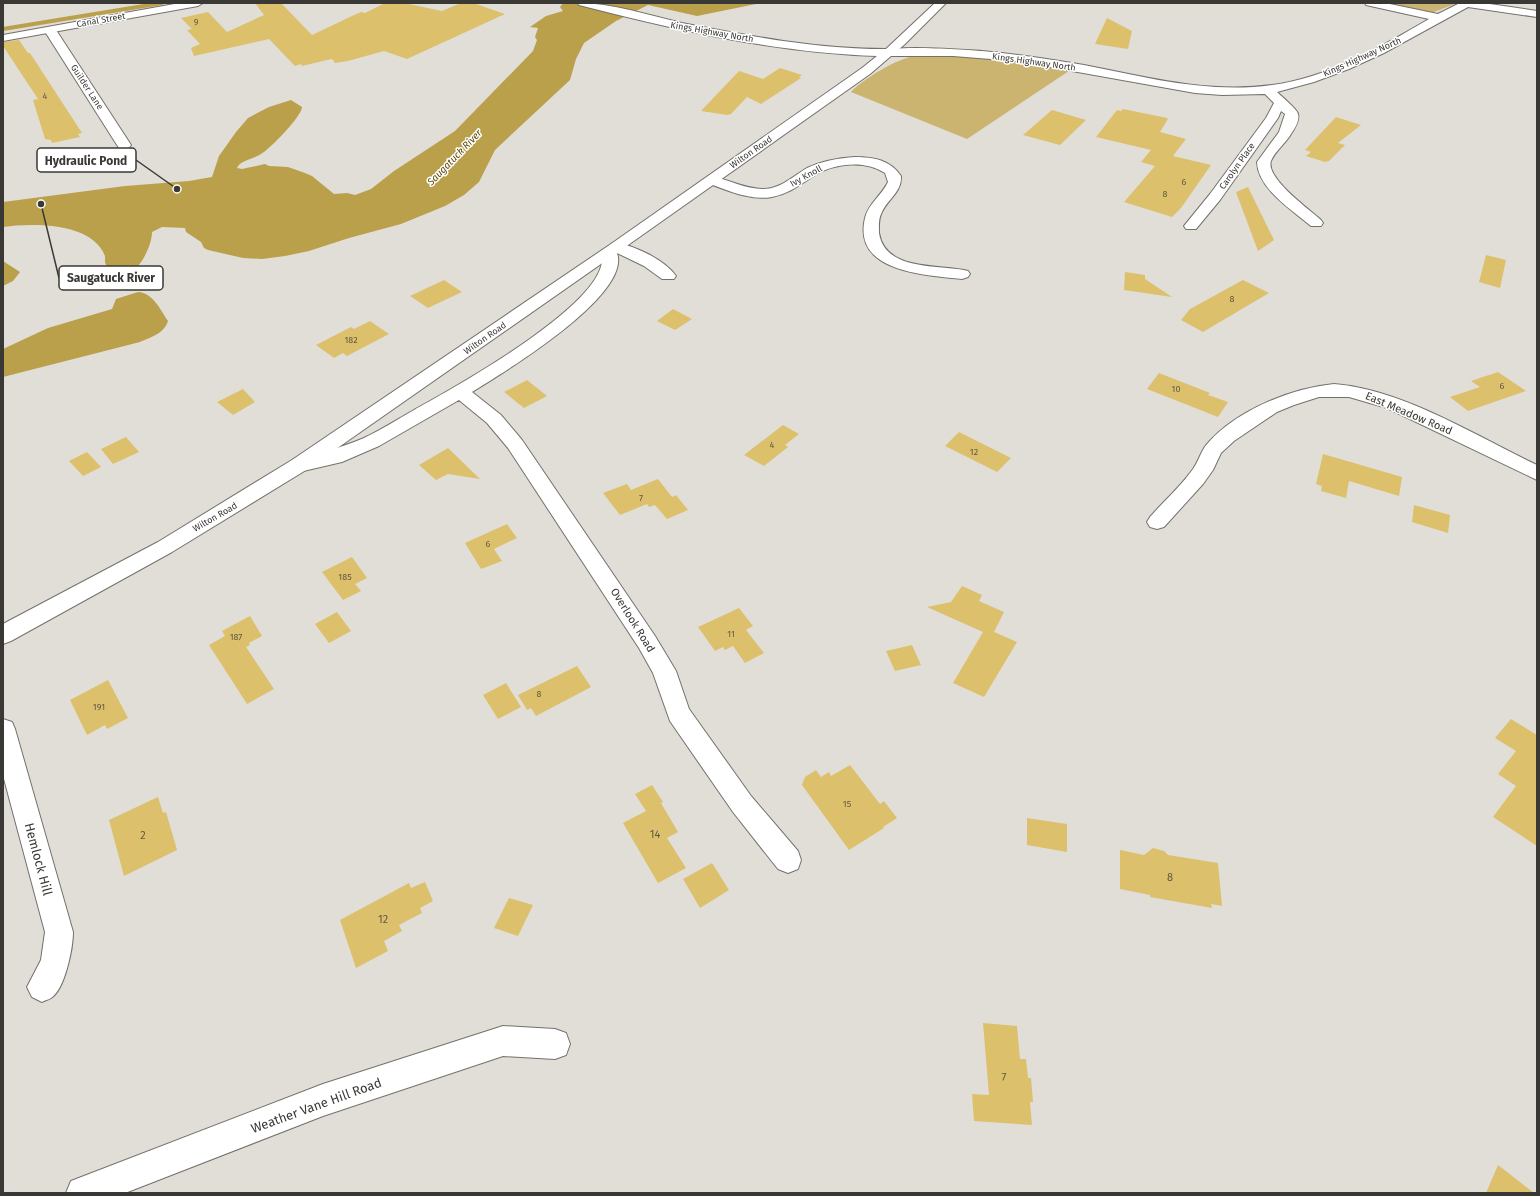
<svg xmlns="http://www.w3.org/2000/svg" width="1540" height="1196" font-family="'Fira Sans',sans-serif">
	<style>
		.green { fill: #cbb470 }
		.water { fill: #bba04b }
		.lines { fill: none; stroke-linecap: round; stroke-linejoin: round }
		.stream { stroke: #bba04b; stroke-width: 4 }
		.building { fill: #dcc06c }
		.minor-casing { stroke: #73716b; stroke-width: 2 }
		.major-casing { stroke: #73716b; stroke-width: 2 }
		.minor { fill: #fff; fill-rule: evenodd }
		.major { fill: #fff; fill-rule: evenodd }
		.labels { text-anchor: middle; stroke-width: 3; stroke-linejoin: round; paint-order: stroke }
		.far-street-label { font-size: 9px; fill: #393835; stroke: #fff }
		.number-label { font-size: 9px; fill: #625a43 }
		.far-water-label { font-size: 10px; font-style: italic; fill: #5d4b05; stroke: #fff }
		.street-label { font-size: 11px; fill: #393835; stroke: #fff }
		.near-number-label { font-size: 11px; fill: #625a43 }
		.near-street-label { font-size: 13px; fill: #393835; stroke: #fff }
		.leader { fill: none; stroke: #393835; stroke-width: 1.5 }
		.callout-dot { fill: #393835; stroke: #fff; stroke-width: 1.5 }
		.callout { fill: #fff; stroke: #393835; stroke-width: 1.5 }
		.callout-label { font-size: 12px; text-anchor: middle; font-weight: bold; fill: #393835 }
	</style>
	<rect width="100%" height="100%" fill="#e1ded8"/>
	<path class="green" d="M1380,3H1458L1431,13Z
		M915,56C968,56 1020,59 1072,69L967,139L851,92C863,79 898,58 915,56Z"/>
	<path class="water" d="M563,3H761L697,16L648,5L616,21L584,43L576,59L570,80L495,150L479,182L464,195L445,206L401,224L349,238L309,251L285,256L262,259L243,258L208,250L204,248L201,242L186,232L185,228L162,227L152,232C152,249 133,285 112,276C110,272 106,266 105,262C105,260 105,257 105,256C92,222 32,223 3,227V202L125,186L189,181L212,177L219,156L236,132L248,118L269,107L291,100L302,107C302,116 270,149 261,154C254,159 240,160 237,168L242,169L265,164L269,166L288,167L305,173L312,176L334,194L347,193L355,195L371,189L394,171L455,131L533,51L537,40L535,37L538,28L530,27L546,16L563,11L560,7Z
		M3,261L20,272L13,281L3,286Z
		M138,292C153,293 160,309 168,321C164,334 151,337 140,342L3,377V349L48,328L112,309L116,299Z"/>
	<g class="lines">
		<path class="stream" d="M3,29L162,3"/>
	</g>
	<path class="building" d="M255,3H281L312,35L352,16L361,12L365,13L385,3H404L442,11L461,3H473L505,14L407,59L384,51L348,61L335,63L332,59L327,60L302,66L301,64L295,66L269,39L194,56L191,48L200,44L187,30L192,29L181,18L208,12L227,32L264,15Z
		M1107,18L1132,31L1128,49L1095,44Z
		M19,40L28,53H30L82,133L78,134L80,137L52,143L51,140L45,139L33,100L38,99L3,46V42Z
		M780,68L802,75L799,77L801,78L761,104L747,97L731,114L727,115L701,111L739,71L763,79Z
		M1123,109L1167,118L1168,119L1160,132L1186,139L1173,156L1211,165L1181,208L1172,217L1124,202L1155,166L1141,162L1151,150L1096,137L1117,110L1121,111Z
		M1052,110L1086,120L1060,145L1023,135Z
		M1336,117L1361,125L1338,143L1345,145L1329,161L1325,162L1306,156L1311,152L1305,150Z
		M1248,187L1274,240L1258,251L1236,192Z
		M1486,255L1506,260L1500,288L1479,282Z
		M1125,272L1145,275V279L1172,297L1124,290Z
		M444,280L462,292L428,308L410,296Z
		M1243,280L1269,293L1203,332L1181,320L1190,309Z
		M673,309L692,319L675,330L657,321Z
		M370,321L389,334L347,356L343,353L334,358L316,345L351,327L354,329Z
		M1498,372L1526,391L1468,411L1450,397L1480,387L1471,381Z
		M1159,373L1210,393L1208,395L1228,402L1218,417L1147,389Z
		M527,380L547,396L524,408L504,392Z
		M243,389L255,402L233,415L217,402Z
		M783,425L799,434L785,445L788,447L764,466L744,455Z
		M959,432L1011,458L997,472L945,446Z
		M126,437L139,452L113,464L101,449Z
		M448,448L480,479L448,474L436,480L419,465Z
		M87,452L101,467L83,476L69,461Z
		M1323,454L1402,477L1399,496L1349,481L1346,498L1321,491L1322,486L1316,484Z
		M658,479L672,497L676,495L688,510L667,519L655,505L649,507L647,504L620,515L603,493L627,484L631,490Z
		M1414,505L1450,515L1448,533L1412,522Z
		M507,524L517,538L494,549L502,561L481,569L465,543Z
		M352,557L367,578L355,584L361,591L343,600L322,572Z
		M962,586L982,595L979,601L1004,612L994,632L1017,642L984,697L953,683L983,632L927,607L951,602Z
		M739,608L753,626L746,630L764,653L745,663L733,646L725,650L723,647L715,651L698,627Z
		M337,612L351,631L329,643L315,624Z
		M250,616L262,636L249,643L250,645L246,647L274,689L247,704L209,645L225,636L222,631Z
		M912,645L921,665L895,671L886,651Z
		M577,666L591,687L536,716L531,708L527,710L518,695Z
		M108,680L128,718L107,729L105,725L87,735L70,700Z
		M506,683L521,707L498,719L483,695Z
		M1511,719L1537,735V846L1493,817L1516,786L1498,774L1516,751L1495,738Z
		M850,765L880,804L884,801L897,818L883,827L884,828L849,850L802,785L805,777L816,770L821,777L829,772L831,776Z
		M652,785L663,802L661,803L678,832L667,838L686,868L658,883L623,823L646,811L635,794Z
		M158,797L163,813L166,812L177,850L124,876L109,820Z
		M1027,818L1067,824V852L1027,845Z
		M1153,848L1164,851L1168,855L1218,863L1222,906L1211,904L1212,908L1150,897V895L1120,889V850L1144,855Z
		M712,863L729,890L700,908L683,879Z
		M425,882L433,901L420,908L422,913L399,925L402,931L384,941L388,951L356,968L340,920L409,883L411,888Z
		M509,898L533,905L518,936L494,928Z
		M983,1023L1017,1026L1020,1059H1026L1028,1078H1031L1033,1102H1030L1032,1125L974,1121L972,1094L989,1095Z
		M1498,1165L1534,1193H1486Z"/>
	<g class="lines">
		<g class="minor-casing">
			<path id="minor" d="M1365,3H1385L1438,14L1460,3H1483L1537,11V17L1468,7L1384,53L1349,69L1314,82L1277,92C1281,96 1298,110 1298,114C1300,120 1295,128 1291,134C1286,143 1275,151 1271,161C1265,178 1310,210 1321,220L1323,223L1321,226H1311C1292,210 1258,189 1257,162L1279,132L1285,114L1281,111L1278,118L1220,200L1196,229H1186L1184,226L1210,194L1266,118L1274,103L1265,94L1222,95L1195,93L1016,61L953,56H890L884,52C890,44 968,50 982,51C1016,54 1050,59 1084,65C1145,77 1208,94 1272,85C1327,78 1381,47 1429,19L1366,5Z
				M50,27L56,30L131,145L129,148H119L117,145L44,30Z
				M855,157C874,157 890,160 901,176C902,192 888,199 882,212C878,219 879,226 879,233C885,272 940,264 968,271L970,274L968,277L962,279C927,275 852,273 865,218C868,204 882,195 888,182L885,173C865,160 836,163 815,175C801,184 789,194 772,197C750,201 727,190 707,183L705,180L707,177L712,176C729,180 745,189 763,189C781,189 793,176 807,168C822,161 839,158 855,157Z
				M616,242C636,247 664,259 676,276L674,279H662L644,266L617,253C632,295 503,373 472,392L501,415L522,440L655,636L676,671L689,709L751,796L798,851L801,860L798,869L788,873L778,869L733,812L670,721L653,673L639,648L508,448L487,423L459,400L379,446L342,462L299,472L292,470L289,465L292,460C318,453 339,449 364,438C381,430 398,419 414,410C450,390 618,298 601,252L604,249L609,247L611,244Z
				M1334,384C1402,389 1476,436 1537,465V480L1387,408L1349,397H1319L1294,405L1277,412L1234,441L1221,453L1213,470L1203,484L1164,527L1157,529L1150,527L1147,522L1150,517C1164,501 1181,486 1193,469C1199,461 1201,450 1208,443C1237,410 1292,388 1334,384Z
				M3,719L12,722L15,729L73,932C73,948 65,989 51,998C48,1000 45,1000 42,1002L32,997L27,987L41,960L45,932L3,775Z
				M503,1026L555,1029L566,1033L570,1044L566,1055L555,1059L503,1056L323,1116L125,1193H66L71,1181L323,1084Z"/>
		</g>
		<g class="major-casing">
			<path id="major" d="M180,3H203L198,6L3,41V35Z
				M578,3C612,3 648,15 682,23C748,36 818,49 886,49L935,3H946L905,44L870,74L621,250L306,470L172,552L11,641L3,644V624L158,542L292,460L611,244L862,68L877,56C777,53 676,30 579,5Z"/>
		</g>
		<use href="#minor" class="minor"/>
		<use href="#major" class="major"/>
	</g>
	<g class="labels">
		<g class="far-street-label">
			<text transform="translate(101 20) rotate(-10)" y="3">Canal Street</text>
			<text transform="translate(712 32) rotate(10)" y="3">Kings Highway North</text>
			<text transform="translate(1362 57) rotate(-24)" y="3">Kings Highway North</text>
			<text transform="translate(1034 62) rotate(8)" y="3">Kings Highway North</text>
			<text transform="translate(87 87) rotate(57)" y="3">Guilder Lane</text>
			<text transform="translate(751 152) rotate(-35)" y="3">Wilton Road</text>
			<text transform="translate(1237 166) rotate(-55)" y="3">Carolyn Place</text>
			<text transform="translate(806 176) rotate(-29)" y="3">Ivy Knoll</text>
			<text transform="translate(485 338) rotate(-35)" y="3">Wilton Road</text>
			<text transform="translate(215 517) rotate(-30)" y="3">Wilton Road</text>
		</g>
		<g class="number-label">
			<text x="196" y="25">9</text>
			<text x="45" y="99">4</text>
			<text x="1184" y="185">6</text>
			<text x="1165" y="197">8</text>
			<text x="1232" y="302">8</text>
			<text x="351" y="343">182</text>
			<text x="1502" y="389">6</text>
			<text x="1176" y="392">10</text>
			<text x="772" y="448">4</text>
			<text x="974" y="455">12</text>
			<text x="641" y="501">7</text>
			<text x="488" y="547">6</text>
			<text x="345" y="580">185</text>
			<text x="731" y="637">11</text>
			<text x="236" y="640">187</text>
			<text x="539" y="697">8</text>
			<text x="99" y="710">191</text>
			<text x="847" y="807">15</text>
		</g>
		<g class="far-water-label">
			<text transform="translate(454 157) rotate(-46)" y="4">Saugatuck River</text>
		</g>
		<g class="street-label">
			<text transform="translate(1409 413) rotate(23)" y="4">East Meadow Road</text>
			<text transform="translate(633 620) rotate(58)" y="4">Overlook Road</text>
		</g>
		<g class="near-number-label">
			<text x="655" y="838">14</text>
			<text x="143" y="839">2</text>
			<text x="1170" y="881">8</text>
			<text x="383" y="923">12</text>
			<text x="1004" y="1081">7</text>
		</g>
		<g class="near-street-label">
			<text transform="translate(39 859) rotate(75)" y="5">Hemlock Hill</text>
			<text transform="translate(316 1105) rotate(-20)" y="5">Weather Vane Hill Road</text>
		</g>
	</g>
	<path class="leader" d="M177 189L136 160M41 204L59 278"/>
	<g class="callout-dot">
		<circle cx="177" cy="189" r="4"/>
		<circle cx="41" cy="204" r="4"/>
	</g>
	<g class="callout">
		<rect x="37" y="148" width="99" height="24" rx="4"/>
		<rect x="59" y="266" width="104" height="24" rx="4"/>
	</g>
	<g class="callout-label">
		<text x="86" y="165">Hydraulic Pond</text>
		<text x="111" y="282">Saugatuck River</text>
	</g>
	<rect width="1540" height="1196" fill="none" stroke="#393835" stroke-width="8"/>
</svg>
